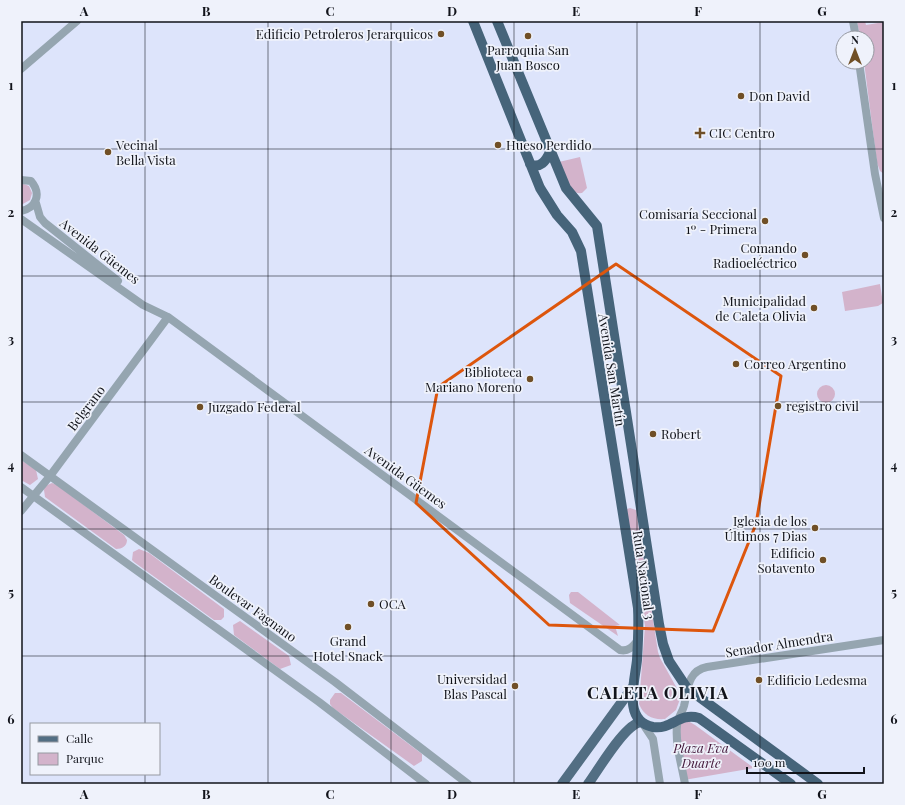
<svg xmlns="http://www.w3.org/2000/svg" width="905" height="805" font-family="'Playfair Display',serif">
	<style>
		.green { fill: #d3b3cb }
		.lines { fill: none; stroke-linecap: round; stroke-linejoin: round }
		.tertiary { stroke: #95a5b0; stroke-width: 8 }
		.primary { stroke: #526e83; stroke-width: 10 }
		.trunk { stroke: #46647a; stroke-width: 10 }
		.marked { fill: none; stroke: #dd560d; stroke-width: 3; stroke-linejoin: round }
		.grid { fill: none; stroke: #11131a; stroke-width: 1; stroke-opacity: 0.55 }
		.poi-dot { fill: #704f26; stroke: #eff2fb; stroke-width: 1.5 }
		.labels { text-anchor: middle; stroke-width: 3.5; stroke-linejoin: round; paint-order: stroke }
		.poi-label { font-size: 13px; fill: #11131a; stroke: #eff2fb; text-anchor: start }
		.street-label { font-size: 13px; fill: #11131a; stroke: #eff2fb }
		.park-label { font-size: 13px; font-style: italic; fill: #43173a; stroke: #eff2fb }
		.district-label { font-size: 17px; font-weight: bold; letter-spacing: 1px; fill: #11131a; stroke: #eff2fb }
		.neatline { fill: none; stroke: #11131a; stroke-width: 1.5 }
		.grid-label { font-size: 13px; text-anchor: middle; font-weight: bold; fill: #11131a }
	</style>
	<rect width="100%" height="100%" fill="#dde4fb"/>
	<path class="green" d="M857,21H865L866,25L884,22V174L880,171L877,163L864,62H867V38H860Z
		M580,157L587,188L582,193C567,195 564,173 559,162Z
		M21,183L29,186L32,193L30,200L21,205Z
		M880,284L883,303L878,306L845,311L842,292Z
		M817 394a9 9 0 1 1 18 0a9 9 0 1 1-18 0Z
		M21,460L36,470L38,479L30,485L21,480Z
		M52,483L57,485L124,535L127,540C127,546 122,549 116,549L45,497L44,490L45,486Z
		M630,508L636,510L658,652L660,658L679,692L680,699L676,710L665,719C653,720 644,716 639,704L645,626L627,512V509Z
		M139,549L149,553L224,609V617L221,620H214L134,562L132,560L133,552Z
		M571,592H578L620,625L615,626L618,636L570,603L569,595Z
		M240,621L289,656L291,665L280,669L234,635L233,625Z
		M335,693H341L422,754V761L414,766L333,708L330,704V700Z
		M681,717L695,725L754,768L684,780L677,732Z"/>
	<g class="lines">
		<path class="tertiary" d="M853,21L856,38
			M859,62L875,174L884,218
			M21,69L77,21
			M21,180L31,181C42,194 36,208 21,211
			M36,203L40,217L45,223L118,281
			M21,219L143,305L168,317L620,650C629,652 633,646 638,640
			M21,455L335,682L468,784
			M21,487L319,702L426,784
			M21,511L50,476L168,317
			M643,724L653,739L660,784
			M685,784C682,766 675,744 677,726C677,719 682,713 684,706C688,690 687,671 707,667L884,640"/>
		<path class="primary" d="M562,784L632,688
			M588,784C599,769 625,724 641,722"/>
		<path class="trunk" d="M473,21L540,188L557,215L572,232L581,251L638,608C639,626 638,643 637,660C635,681 622,721 653,727C672,730 679,712 699,718L791,784
			M497,21L566,188L597,226L659,624L663,644L669,661L687,688L818,784
			M530,164C540,169 546,161 550,152"/>
	</g>
	<path class="marked" d="M616,264L781,376L756,524L713,631L549,625L416,503L438,387Z"/>
	<path class="grid" d="M145,21V724M268,21V784M391,21V784M514,21V784M637,21V784M760,21V784M21,149H884M21,276H884M21,402H884M21,529H884M21,656H884M145,774V784"/>
	<g class="poi-dot">
		<circle cx="441" cy="34" r="4"/>
		<circle cx="528" cy="36" r="4"/>
		<circle cx="741" cy="96" r="4"/>
		<path d="M698 127h4v4h4v4h-4v4h-4v-4h-4v-4h4z"/>
		<circle cx="498" cy="145" r="4"/>
		<circle cx="108" cy="152" r="4"/>
		<circle cx="765" cy="221" r="4"/>
		<circle cx="805" cy="255" r="4"/>
		<circle cx="814" cy="308" r="4"/>
		<circle cx="736" cy="364" r="4"/>
		<circle cx="530" cy="379" r="4"/>
		<circle cx="778" cy="406" r="4"/>
		<circle cx="200" cy="407" r="4"/>
		<circle cx="653" cy="434" r="4"/>
		<circle cx="815" cy="528" r="4"/>
		<circle cx="823" cy="560" r="4"/>
		<circle cx="371" cy="604" r="4"/>
		<circle cx="348" cy="627" r="4"/>
		<circle cx="759" cy="680" r="4"/>
		<circle cx="515" cy="686" r="4"/>
	</g>
	<g class="labels">
		<g class="poi-label">
			<text x="433" y="39" text-anchor="end">Edificio Petroleros Jerarquicos</text>
			<text x="528" y="55" text-anchor="middle">Parroquia San<tspan x="528" dy="15">Juan Bosco</tspan></text>
			<text x="749" y="101">Don David</text>
			<text x="709" y="138">CIC Centro</text>
			<text x="116" y="150">Vecinal<tspan x="116" dy="15">Bella Vista</tspan></text>
			<text x="506" y="150">Hueso Perdido</text>
			<text x="757" y="219" text-anchor="end">Comisaría Seccional<tspan x="757" dy="15">1º - Primera</tspan></text>
			<text x="797" y="253" text-anchor="end">Comando<tspan x="797" dy="15">Radioeléctrico</tspan></text>
			<text x="806" y="306" text-anchor="end">Municipalidad<tspan x="806" dy="15">de Caleta Olivia</tspan></text>
			<text x="744" y="369">Correo Argentino</text>
			<text x="522" y="377" text-anchor="end">Biblioteca<tspan x="522" dy="15">Mariano Moreno</tspan></text>
			<text x="786" y="411">registro civil</text>
			<text x="208" y="412">Juzgado Federal</text>
			<text x="661" y="439">Robert</text>
			<text x="807" y="526" text-anchor="end">Iglesia de los<tspan x="807" dy="15">Últimos 7 Dias</tspan></text>
			<text x="815" y="558" text-anchor="end">Edificio<tspan x="815" dy="15">Sotavento</tspan></text>
			<text x="379" y="609">OCA</text>
			<text x="348" y="646" text-anchor="middle">Grand<tspan x="348" dy="15">Hotel Snack</tspan></text>
			<text x="507" y="684" text-anchor="end">Universidad<tspan x="507" dy="15">Blas Pascal</tspan></text>
			<text x="767" y="685">Edificio Ledesma</text>
		</g>
		<g class="street-label">
			<text transform="translate(100 251) rotate(38)" y="5">Avenida Güemes</text>
			<text transform="translate(612 370) rotate(81)" y="5">Avenida San Martín</text>
			<text transform="translate(86 408) rotate(-53)" y="5">Belgrano</text>
			<text transform="translate(406 477) rotate(36)" y="5">Avenida Güemes</text>
			<text transform="translate(644 575) rotate(82)" y="5">Ruta Nacional 3</text>
			<text transform="translate(253 608) rotate(36)" y="5">Boulevar Fagnano</text>
			<text transform="translate(779 644) rotate(-9)" y="5">Senador Almendra</text>
		</g>
		<g class="park-label">
			<text x="701" y="753">Plaza Eva<tspan x="701" dy="15">Duarte</tspan></text>
		</g>
		<g class="district-label">
			<text x="658" y="699">CALETA OLIVIA</text>
		</g>
	</g>
	<rect width="905" height="805" fill="none" stroke="#eff2fb" stroke-width="44"/>
	<rect x="30" y="723" width="130" height="52" fill="#eff2fb" stroke="#9699a1"/>
	<rect x="38" y="736" width="20" height="6" fill="#526e83" stroke="#9699a1"/>
	<text x="66" y="743" font-size="12" fill="#11131a">Calle</text>
	<rect x="38" y="753" width="20" height="12" fill="#d3b3cb" stroke="#9699a1"/>
	<text x="66" y="763" font-size="12" fill="#11131a">Parque</text>
	<g transform="translate(855 50)"><circle r="19" fill="#eff2fb" stroke="#9699a1"/>
	<path d="M0-3L7 15L0 10L-7 15Z" fill="#704f26"/>
	<text y="-6" font-size="11" font-weight="bold" text-anchor="middle" fill="#11131a">N</text>
	</g>
	<path d="M747 767v6h117v-6" fill="none" stroke="#11131a" stroke-width="2"/>
	<text x="753" y="767" font-size="12" fill="#11131a" stroke="#eff2fb" stroke-width="3" paint-order="stroke">100 m</text>
	<rect x="22" y="22" width="861" height="761" class="neatline"/>
	<g class="grid-label">
		<text x="84" y="16">A</text>
		<text x="206" y="16">B</text>
		<text x="330" y="16">C</text>
		<text x="452" y="16">D</text>
		<text x="576" y="16">E</text>
		<text x="698" y="16">F</text>
		<text x="822" y="16">G</text>
		<text x="11" y="90">1</text>
		<text x="894" y="90">1</text>
		<text x="11" y="217">2</text>
		<text x="894" y="217">2</text>
		<text x="11" y="344">3</text>
		<text x="894" y="344">3</text>
		<text x="11" y="470">4</text>
		<text x="894" y="470">4</text>
		<text x="11" y="597">5</text>
		<text x="894" y="597">5</text>
		<text x="11" y="724">6</text>
		<text x="894" y="724">6</text>
		<text x="84" y="799">A</text>
		<text x="206" y="799">B</text>
		<text x="330" y="799">C</text>
		<text x="452" y="799">D</text>
		<text x="576" y="799">E</text>
		<text x="698" y="799">F</text>
		<text x="822" y="799">G</text>
	</g>
</svg>
